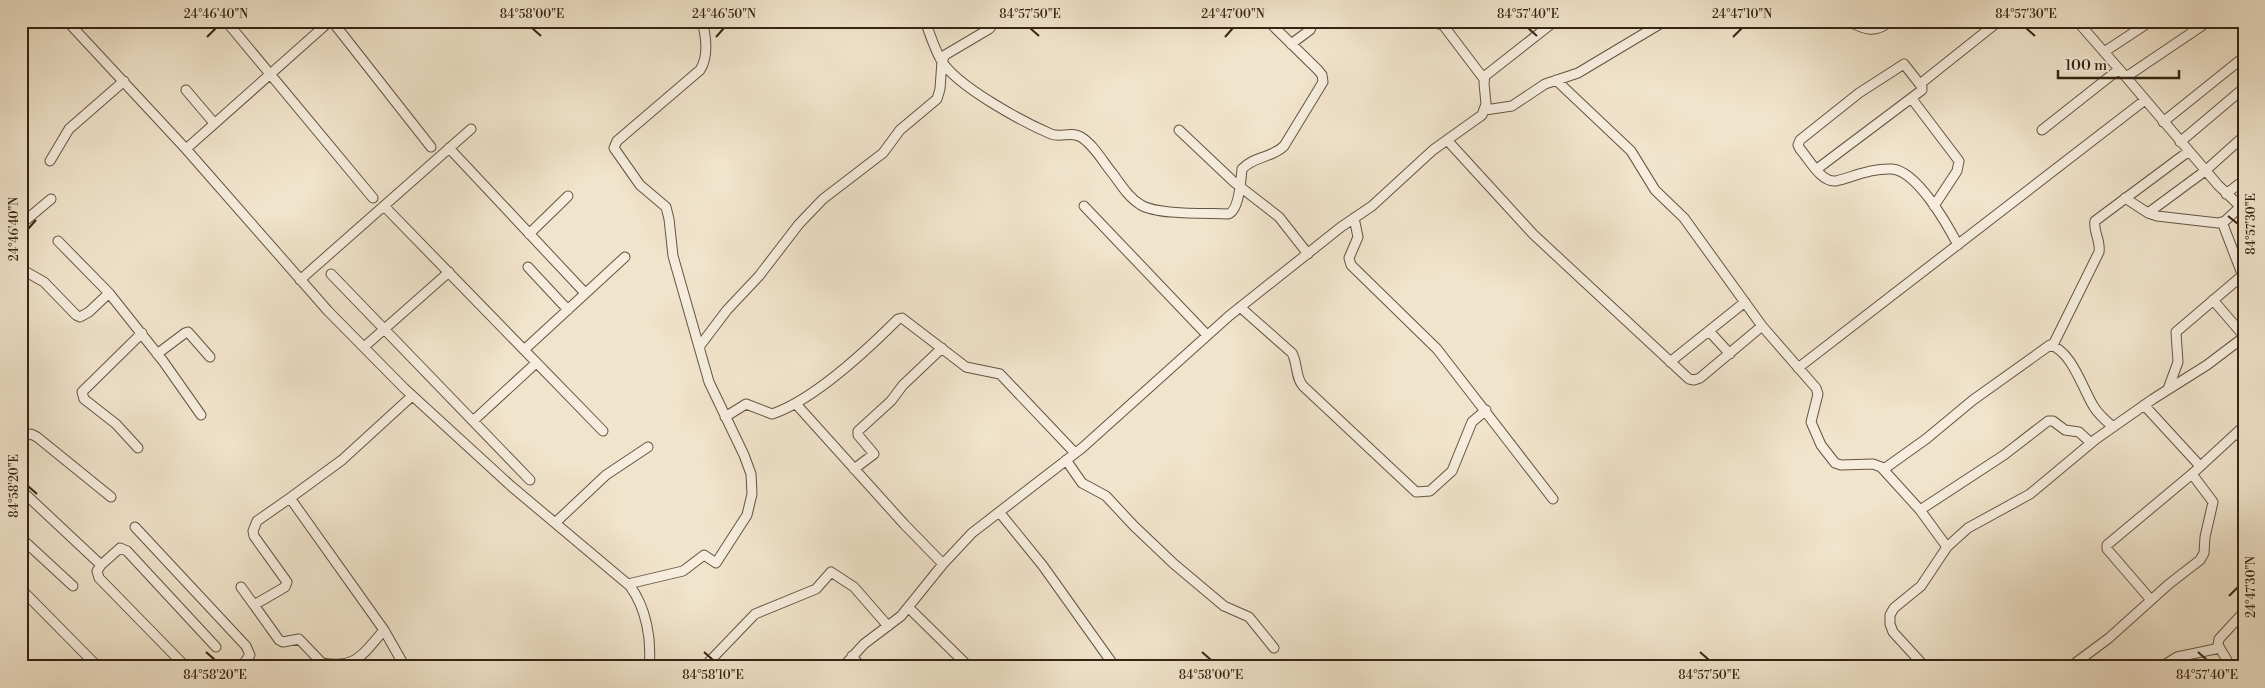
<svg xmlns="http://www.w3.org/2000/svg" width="2265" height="688" font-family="'Libre Bodoni',serif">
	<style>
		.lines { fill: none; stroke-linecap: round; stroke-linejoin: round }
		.street-casing { stroke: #645441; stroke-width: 11 }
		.street { stroke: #f6edde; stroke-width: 9 }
		.ticks { fill: none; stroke: #352413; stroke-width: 2 }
		.neatline { fill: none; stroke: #352413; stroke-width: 2 }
		.ticks-label { font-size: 12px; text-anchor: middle; fill: #352413 }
	</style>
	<rect width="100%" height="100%" fill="#f1e4cc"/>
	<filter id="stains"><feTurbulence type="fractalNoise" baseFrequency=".004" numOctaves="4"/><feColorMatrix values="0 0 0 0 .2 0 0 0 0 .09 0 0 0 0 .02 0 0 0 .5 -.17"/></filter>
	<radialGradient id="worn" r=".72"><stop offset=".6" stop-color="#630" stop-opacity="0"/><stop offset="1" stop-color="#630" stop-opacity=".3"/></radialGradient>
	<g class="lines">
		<g class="street-casing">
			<path id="street" d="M67,21L186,149L328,311L404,388L511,486L630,586C646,608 652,639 649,667
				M226,21L373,198
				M332,21L431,147
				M925,21C930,34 934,48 941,60C956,86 1023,122 1051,134C1061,138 1071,131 1081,137C1094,145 1103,162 1113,174C1121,185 1129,198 1141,205C1157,215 1207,213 1228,214C1239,211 1241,180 1242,169C1254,156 1272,158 1284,146L1323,82L1322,75L1318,70L1268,21
				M1425,21L1443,25
				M1440,21L1484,79
				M1848,21C1865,30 1875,34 1890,21
				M2077,21L2126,77L2209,21
				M1291,44L1310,30L1314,21
				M2104,52L2151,21
				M2126,77L2218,185L2244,210
				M1556,80L1631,151L1655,190L1684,218L1762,326L1816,388L1818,394L1811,422L1821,445L1835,463L1841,465L1873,464L1881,467L1920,510L1947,547
				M1920,84L1999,21
				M186,90L214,123
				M1912,99L1959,161L1957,171L1934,206
				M1485,110L1512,106L1545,84L1578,73L1665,21
				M2163,122L2244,57
				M1179,130L1234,182L1279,217L1308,254
				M2042,130L2118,70
				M1447,140L1533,234L1689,379L1694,380L1700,378L1762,326
				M2180,142L2244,88
				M449,148L585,293
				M186,149L330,21
				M50,161L69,129L124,81
				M1817,169L1922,90V87L1904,64L1859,93L1800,140L1798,145L1800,149C1809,159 1821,183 1836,181C1855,176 1873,168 1892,169C1917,171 1947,224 1958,245
				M2226,194L2244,180
				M2125,198L2148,213L2157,216L2218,223L2225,221L2240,207
				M384,206L603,431
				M1084,206L1207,335
				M2148,213L2205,171L2244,136
				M21,217L26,220L51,199
				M1354,218L1358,237L1349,258L1351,265L1437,349L1553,499
				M2222,222L2244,279
				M529,234L568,196
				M58,241L109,293
				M528,267L568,310
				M21,269L44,282L76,315L80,317L89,312L109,293L163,361L201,415
				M331,274L530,480
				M300,280L471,129
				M2213,300L2244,336
				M1240,307L1292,353C1298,364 1295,377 1303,386L1416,492L1430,491L1452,471L1472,422L1486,410
				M1709,331L1730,354
				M2053,345L2099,252C2101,241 2093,231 2095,221L2189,151
				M364,347L449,272
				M699,347L727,310L759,276L799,224L823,199L883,153L900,130L937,99L940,89L942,61L945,55L989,29L996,21
				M524,350L625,257
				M157,354L185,333L188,332L210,357
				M1670,362L1745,302
				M1798,368L2145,100
				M2168,389L2178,362L2176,332L2244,274
				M796,404L904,524L943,564
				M2144,405L2200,466
				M725,417L746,404L772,414C814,400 867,350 898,319L902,318L966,367L1000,374L1075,453
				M473,421L536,363
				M2237,433L2244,441
				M21,437L31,434L37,437L111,497
				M138,448L116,424L84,399L82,392L142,333
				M1066,460L1082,483L1106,496L1134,526L1174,564L1224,606L1249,617L1274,648
				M854,469L874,454L858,435V431L891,401L903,385L942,348
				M1884,469L1926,439L1973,400L2050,345C2072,351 2083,390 2094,407C2099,415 2106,421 2113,427
				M21,490L101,565L120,548L127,551L216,647
				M290,498L257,521L253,531L254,536L287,582L285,587L254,605L279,640L283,642L299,639L322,663C357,669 363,654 384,630
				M1920,510L2004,455L2048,421H2053L2065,430L2079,432L2091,443
				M1000,513L1043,566L1115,667
				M555,523L606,475L648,447
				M135,527L246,646L250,655L241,667
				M21,538L73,586
				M101,565L97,571L99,578L186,667
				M628,584L683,571L704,555L716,563L747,515L752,494L751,474L744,455L709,382L673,256L669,219L666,207L640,185L614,148L617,141L700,70C709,56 706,36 702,21
				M241,587L254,605
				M21,589L98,667
				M2151,600L2107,549V545L2192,474L2244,426
				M909,608L969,667
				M852,656L861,667
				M405,667L384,630L290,498L342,460L412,396
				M704,667L755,614L816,589L831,572L854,587L888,626
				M843,667L864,644L901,616L943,564L972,533L1082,448L1229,316L1341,227L1372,206L1433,150L1482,115L1486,104L1484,83L1485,76L1555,21
				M1925,667L1893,632L1890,624V615L1894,608L1921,586L1947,547L1968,528L2030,494L2096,439L2153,399L2207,365L2244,337
				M2070,667L2109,638L2169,584L2200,560L2204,553L2205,537L2213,502L2192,474
				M2161,667L2177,657L2220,648
				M2223,667L2227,660L2218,645L2219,639L2244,612"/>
		</g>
		<use href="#street" class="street"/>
	</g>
	<path class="ticks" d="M532,28L541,36M1030,28L1039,36M1528,28L1537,36M2026,28L2035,36M207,37L216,28M716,37L724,28M1225,37L1233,28M1733,37L1742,28M2228,216L2238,224M28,229L36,220M28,486L37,494M2229,596L2238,587M206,652L215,660M704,652L713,660M1202,652L1211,660M1700,652L1709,660M2198,652L2207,660"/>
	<rect width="2265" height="688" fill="none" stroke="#f1e4cc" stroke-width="55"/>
	<path d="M2058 70v8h121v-8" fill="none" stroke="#352413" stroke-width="2.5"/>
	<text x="2065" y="70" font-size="15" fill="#352413" stroke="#f6edde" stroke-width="4" paint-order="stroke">100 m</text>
	<rect x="28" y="28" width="2210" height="632" class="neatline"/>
	<g class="ticks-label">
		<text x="216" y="18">24°46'40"N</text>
		<text x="532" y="18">84°58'00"E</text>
		<text x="724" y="18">24°46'50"N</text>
		<text x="1030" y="18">84°57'50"E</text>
		<text x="1233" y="18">24°47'00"N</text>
		<text x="1528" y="18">84°57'40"E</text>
		<text x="1742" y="18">24°47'10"N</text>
		<text x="2026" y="18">84°57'30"E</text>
		<text transform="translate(2251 224) rotate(-90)" y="4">84°57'30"E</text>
		<text transform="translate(14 229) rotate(-90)" y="4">24°46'40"N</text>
		<text transform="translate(14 486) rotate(-90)" y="4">84°58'20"E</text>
		<text transform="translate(2251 587) rotate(-90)" y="4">24°47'30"N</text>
		<text x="215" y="679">84°58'20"E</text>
		<text x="713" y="679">84°58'10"E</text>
		<text x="1211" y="679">84°58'00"E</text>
		<text x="1709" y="679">84°57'50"E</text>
		<text x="2207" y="679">84°57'40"E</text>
	</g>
	<rect width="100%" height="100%" filter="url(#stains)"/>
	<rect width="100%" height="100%" fill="url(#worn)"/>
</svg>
